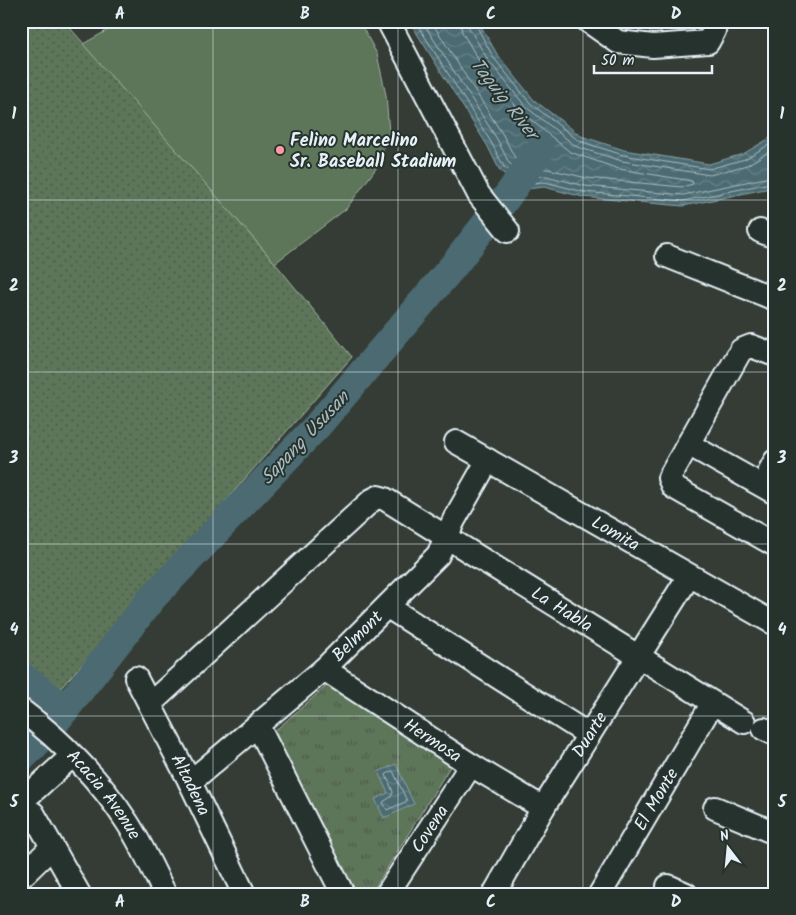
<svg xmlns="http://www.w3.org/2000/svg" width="796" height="915" font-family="Kalam,sans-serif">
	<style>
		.grass { fill: url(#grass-dots); stroke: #a2b2a8 }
		.park { fill: url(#park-tufts); stroke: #a2b2a8 }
		.garden { fill: #5d7458; stroke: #a2b2a8 }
		.water { fill: url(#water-waves); stroke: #8aa1a8 }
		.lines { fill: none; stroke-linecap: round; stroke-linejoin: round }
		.shore { stroke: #aabbc2; stroke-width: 1 }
		.river { stroke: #4c6b72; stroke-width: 29 }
		.minor-casing { stroke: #e8f1f8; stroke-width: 26 }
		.minor { stroke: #26332d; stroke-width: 22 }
		.grid { fill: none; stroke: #e8f1f8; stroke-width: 1; stroke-opacity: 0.55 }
		.poi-dot { fill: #ff9aa2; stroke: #26332d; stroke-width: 2 }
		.labels { text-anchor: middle; stroke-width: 4; stroke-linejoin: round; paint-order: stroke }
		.poi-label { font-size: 18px; font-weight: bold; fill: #e8f1f8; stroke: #26332d; text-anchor: start }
		.street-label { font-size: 18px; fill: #e8f1f8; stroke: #26332d }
		.water-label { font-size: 19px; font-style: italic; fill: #aabbc2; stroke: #26332d }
		.neatline { fill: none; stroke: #e8f1f8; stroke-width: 2 }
		.grid-label { font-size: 16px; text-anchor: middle; font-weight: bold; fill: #e8f1f8 }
	</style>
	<defs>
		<pattern id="grass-dots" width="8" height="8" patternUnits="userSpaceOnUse" patternTransform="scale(1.25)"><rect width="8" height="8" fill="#5d7458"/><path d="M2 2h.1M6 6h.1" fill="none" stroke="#505c50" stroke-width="1.8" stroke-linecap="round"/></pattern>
		<pattern id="park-tufts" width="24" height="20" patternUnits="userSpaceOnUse" patternTransform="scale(1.25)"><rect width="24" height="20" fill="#5d7458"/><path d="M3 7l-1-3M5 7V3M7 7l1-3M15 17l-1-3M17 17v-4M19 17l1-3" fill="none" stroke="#505c50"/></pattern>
		<pattern id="water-waves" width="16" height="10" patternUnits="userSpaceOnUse" patternTransform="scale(1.25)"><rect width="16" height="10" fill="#4c6b72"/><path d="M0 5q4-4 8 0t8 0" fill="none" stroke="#668187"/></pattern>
	</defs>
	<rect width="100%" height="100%" fill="#343c35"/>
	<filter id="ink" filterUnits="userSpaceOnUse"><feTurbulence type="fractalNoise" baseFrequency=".02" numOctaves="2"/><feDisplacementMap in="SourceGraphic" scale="10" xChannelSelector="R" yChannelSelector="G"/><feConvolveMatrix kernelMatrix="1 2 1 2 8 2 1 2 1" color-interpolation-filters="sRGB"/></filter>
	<g filter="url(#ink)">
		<path class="grass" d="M21,21H64L275,263L352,357L61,688L21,659Z"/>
		<path class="park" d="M331,682L451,765L371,894H357L271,734Z"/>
		<path class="garden" d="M124,21H359L377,54L386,95L389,133L377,167L346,209L275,263L83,44Z"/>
		<path class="water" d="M409,21H478L497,54L534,100L581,136L624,150L709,164L743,154L775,135V187L683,206L583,197L544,187L526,189L500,171L487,145Z
			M396,764L414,804L384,818L375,799L388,793L378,772Z"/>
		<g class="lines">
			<path class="shore" d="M415,21L491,142L504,167L527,183L545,182L584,192L683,201L775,182
				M422,21L497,139L509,163L528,177L546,176L585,186L683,195L775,176
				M431,21L503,135L515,158L530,169H548L587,178L682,187L693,184L692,181L619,169L570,152L520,111L481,64L462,32L460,21
				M468,21L469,28L488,60L526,107L577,147L622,161L710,175L747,165L775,148
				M474,21L493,57L530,103L579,141L623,155L709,169L745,159L775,141
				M393,771L407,801L387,810L383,802L391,797L393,792L386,775Z"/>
			<path class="river" d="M21,676L66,709
				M56,721L152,598L317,426L454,265L506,198L540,150
				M21,758L34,746"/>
			<g class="minor-casing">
				<g id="minor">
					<path d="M388,21L479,195L508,231"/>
					<path d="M588,21L618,42L653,46L708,42L714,31L715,21"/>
					<path d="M760,231L775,237"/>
					<path d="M667,256L775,299"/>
					<path d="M775,355L751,346L741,350L669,478L673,487L775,545"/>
					<path id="s1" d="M456,442L775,624"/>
					<path d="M688,444L775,493"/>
					<path d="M770,470L775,461"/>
					<path d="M388,607L589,735"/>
					<path id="s2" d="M324,669L471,765L543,808"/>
					<path id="s3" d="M136,678L190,782L244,894"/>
					<path id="s4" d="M150,704L372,500L378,497L385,499L744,722"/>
					<path id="s5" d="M21,710C61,740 100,780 127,822C142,845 153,870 165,894"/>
					<path d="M258,726L343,894"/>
					<path d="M764,729L775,734"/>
					<path id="s6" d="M190,782L324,669L438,555L454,520L488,460"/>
					<path d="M21,802L72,756"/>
					<path d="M715,808L775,833"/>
					<path d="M33,813L79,894"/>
					<path d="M21,877L52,847"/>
					<path d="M668,886L686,894"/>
					<path id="s7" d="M387,894L471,765"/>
					<path id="s8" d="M494,894L543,808L689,576"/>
					<path id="s9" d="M600,894L712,704"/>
				</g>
			</g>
			<use href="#minor" class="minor"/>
		</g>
	</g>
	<path class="grid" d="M213,21V894M398,21V894M583,21V894M21,200H775M21,372H775M21,544H775M21,716H775"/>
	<circle class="poi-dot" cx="280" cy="150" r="5"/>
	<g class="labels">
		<g class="poi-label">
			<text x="290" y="146">Felino Marcelino<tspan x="290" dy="21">Sr. Baseball Stadium</tspan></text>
		</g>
		<g class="street-label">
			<text dy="6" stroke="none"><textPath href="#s1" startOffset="184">Lomita</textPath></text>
			<text dy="6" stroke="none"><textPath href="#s4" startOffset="524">La Habla</textPath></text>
			<text dy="6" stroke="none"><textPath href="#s6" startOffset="222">Belmont</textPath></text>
			<text dy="6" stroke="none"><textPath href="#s8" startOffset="186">Duarte</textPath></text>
			<text dy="6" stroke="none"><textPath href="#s2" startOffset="130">Hermosa</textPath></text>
			<text dy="6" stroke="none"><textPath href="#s3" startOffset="120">Altadena</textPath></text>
			<text dy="6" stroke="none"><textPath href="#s5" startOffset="119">Acacia Avenue</textPath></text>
			<text dy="6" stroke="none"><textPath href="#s9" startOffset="110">El Monte</textPath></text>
			<text dy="6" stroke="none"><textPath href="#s7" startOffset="78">Covena</textPath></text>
		</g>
		<g class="water-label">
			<text transform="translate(505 98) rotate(52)" y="7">Taguig River</text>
			<text transform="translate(304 437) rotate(-47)" y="7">Sapang Ususan</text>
		</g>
	</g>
	<rect width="796" height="915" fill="none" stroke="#26332d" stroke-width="55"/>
	<g transform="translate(728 848) rotate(344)" stroke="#26332d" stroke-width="4" paint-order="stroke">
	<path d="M0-4L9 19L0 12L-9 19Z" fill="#e8f1f8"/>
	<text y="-8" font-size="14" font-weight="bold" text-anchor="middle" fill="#e8f1f8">N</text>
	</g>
	<path d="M594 65v8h118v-8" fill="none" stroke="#e8f1f8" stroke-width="2.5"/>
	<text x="601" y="65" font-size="15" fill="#e8f1f8" stroke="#26332d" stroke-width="4" paint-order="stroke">50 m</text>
	<rect x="28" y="28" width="740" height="860" class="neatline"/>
	<g class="grid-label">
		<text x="120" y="19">A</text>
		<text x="305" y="19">B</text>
		<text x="491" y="19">C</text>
		<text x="676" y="19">D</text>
		<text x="14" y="119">1</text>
		<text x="782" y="119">1</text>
		<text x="14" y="291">2</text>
		<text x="782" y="291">2</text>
		<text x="14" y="463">3</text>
		<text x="782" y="463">3</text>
		<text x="14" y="635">4</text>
		<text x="782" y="635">4</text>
		<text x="14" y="807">5</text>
		<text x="782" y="807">5</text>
		<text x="120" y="907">A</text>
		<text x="305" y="907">B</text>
		<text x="491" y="907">C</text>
		<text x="676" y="907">D</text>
	</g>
</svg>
